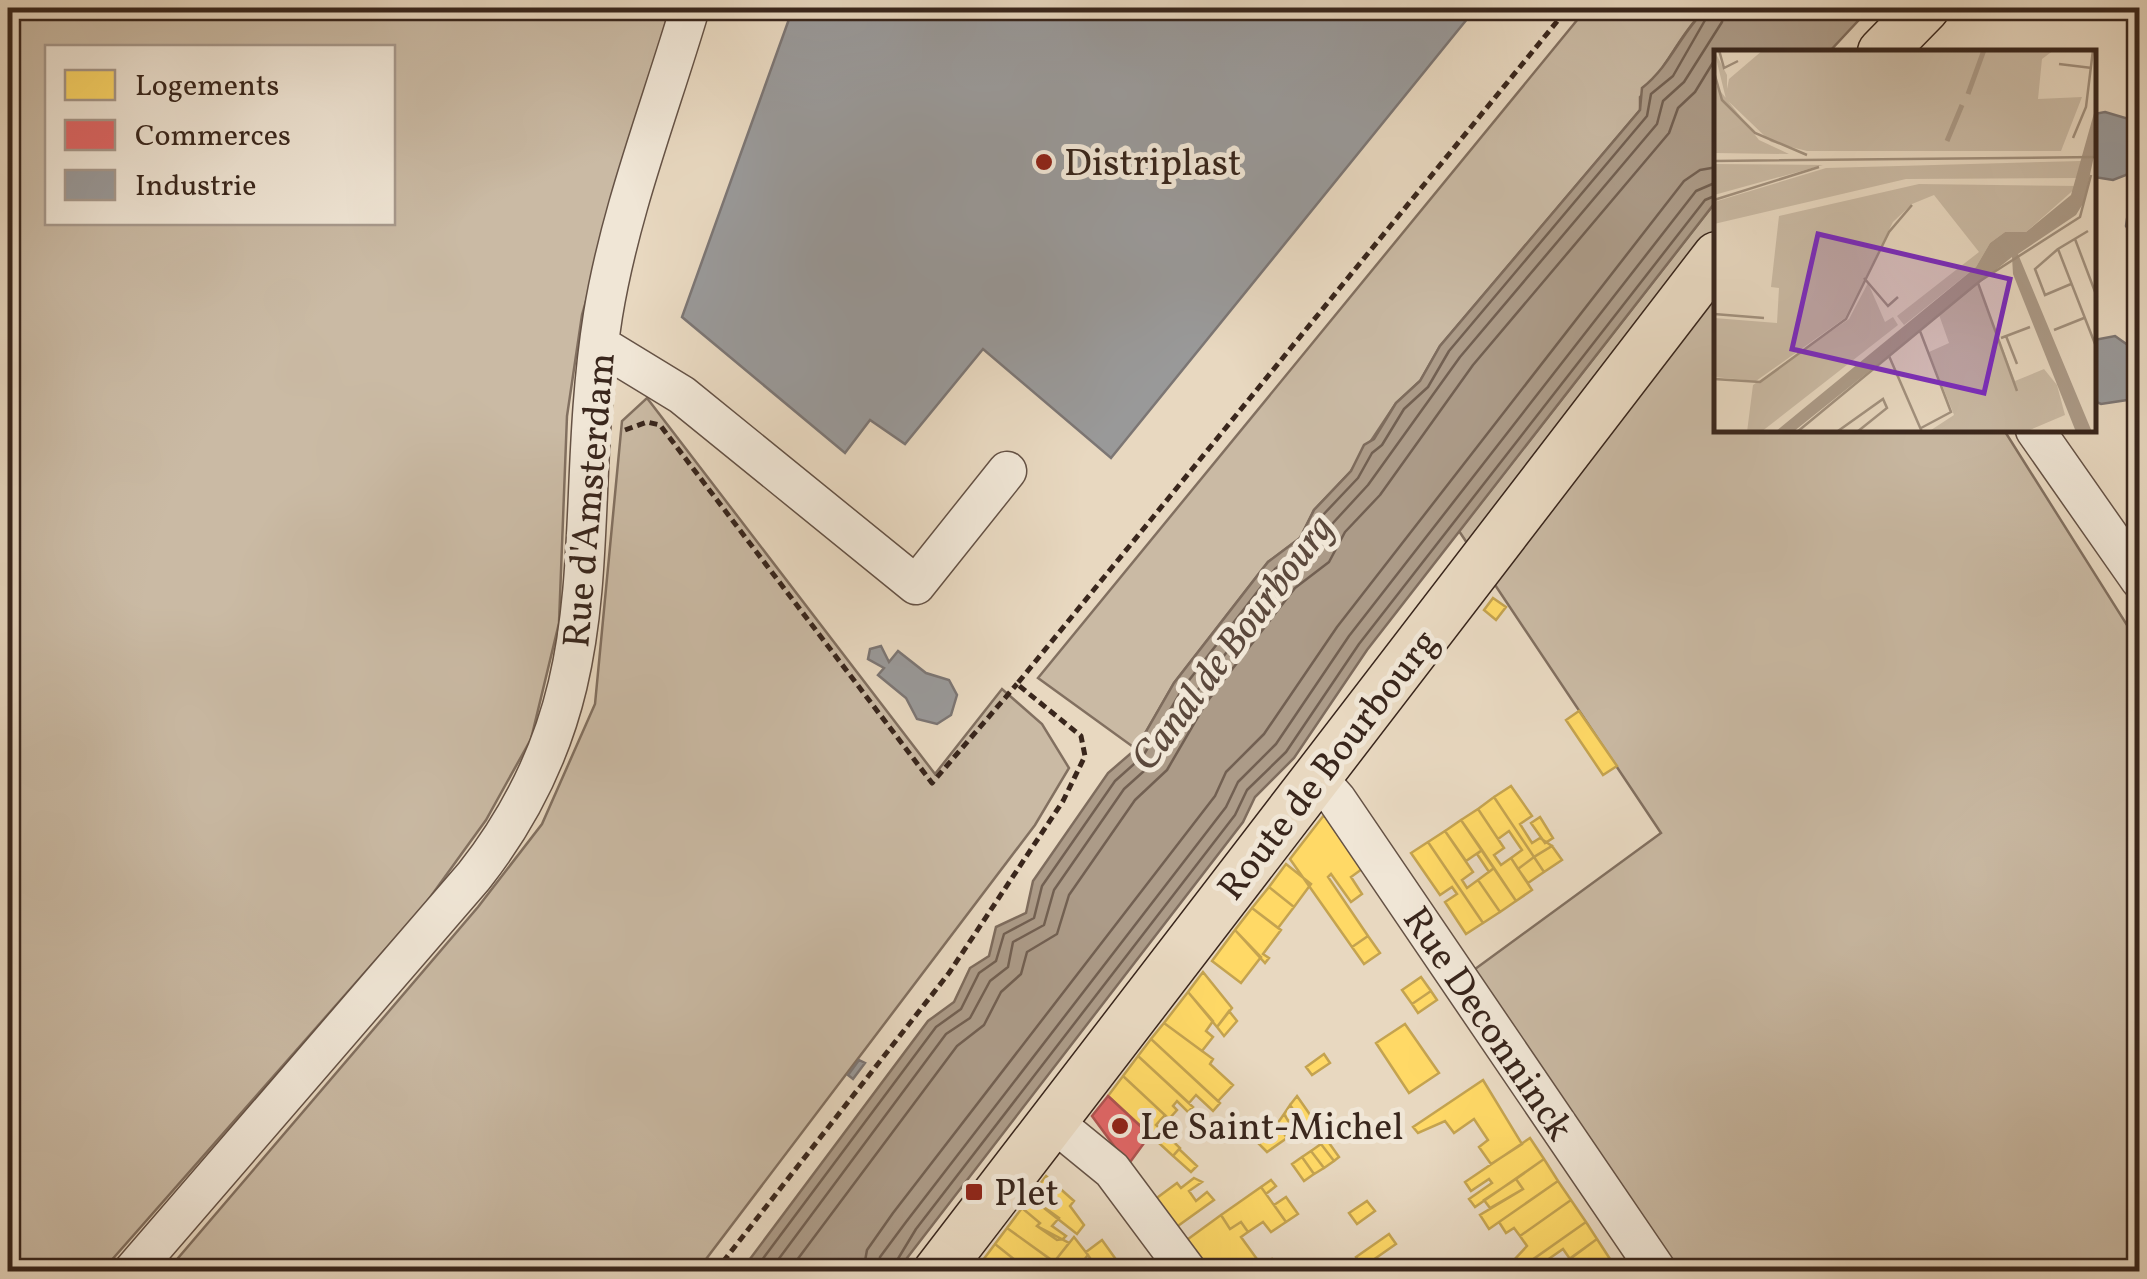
<svg xmlns="http://www.w3.org/2000/svg" width="2147" height="1279" font-family="Vollkorn,serif">
	<style>
		.green { fill: #cabaa4; stroke: #827060; stroke-width: 2.5; fill-rule: evenodd }
		.water { fill: #ac9b88; stroke: #7e6c5d; stroke-width: 2.5 }
		.homes { fill: #ffd966; stroke: #c4a350; stroke-width: 2.5 }
		.shops { fill: #e06666; stroke: #ae5350; stroke-width: 2.5 }
		.industry { fill: #999; stroke: #7c7674; stroke-width: 2.5 }
		.lines { fill: none; stroke-linecap: round; stroke-linejoin: round }
		.shore { stroke: #726052; stroke-width: 2.5 }
		.minor-casing { stroke: #655245; stroke-width: 41 }
		.major-casing { stroke: #39261c; stroke-width: 51 }
		.path { stroke: #39261c; stroke-width: 5; stroke-dasharray: 8 5; stroke-linecap: butt }
		.minor { stroke: #f0e6d6; stroke-width: 38 }
		.major { stroke: #e8d8c0; stroke-width: 48 }
		.poi-dot { fill: #8f2418; stroke: #f0e6d6; stroke-width: 4 }
		.labels { text-anchor: middle; stroke-width: 10; stroke-linejoin: round; paint-order: stroke }
		.poi-label { font-size: 38px; fill: #39261c; stroke: #f0e6d6; text-anchor: start }
		.street-label { font-size: 38px; fill: #39261c; stroke: #f0e6d6 }
		.water-label { font-size: 40px; font-style: italic; fill: #5c493c; stroke: #f0e6d6 }
		.inset-river { fill: none; stroke: #ac9b88; stroke-width: 5 }
		.inset-road { fill: none; stroke: #a2917e; stroke-width: 2.5 }
		.view { fill: #7b2cbf; fill-opacity: 0.15; stroke: #7b2cbf; stroke-width: 5 }
		.inset-edge { fill: none; stroke: #39261c; stroke-width: 5 }
	</style>
	<rect width="100%" height="100%" fill="#e8d8c0"/>
	<filter id="stains"><feTurbulence type="fractalNoise" baseFrequency=".002" numOctaves="4"/><feColorMatrix values="0 0 0 0 .2 0 0 0 0 .09 0 0 0 0 .02 0 0 0 .5 -.17"/></filter>
	<radialGradient id="worn" r=".72"><stop offset=".6" stop-color="#630" stop-opacity="0"/><stop offset="1" stop-color="#630" stop-opacity=".3"/></radialGradient>
	<path class="green" d="M8,8H670L582,315L567,416L559,623L531,739L486,820L426,903L102,1271H8ZM48,48H392V222H48Z
		M1587,8H1707C1680,33 1666,69 1640,97V110L1440,346L1420,381L1396,403L1351,471L1314,510L1300,538L1268,562L1174,683L1136,749L1038,678Z
		M1717,200V430H2004L2139,644V1271H1671L1471,972L1661,833L1459,531Z
		M647,398L935,774L1002,689L1042,724L1069,768L1035,825L697,1271H167L478,907L542,824L595,704L622,421Z"/>
	<path class="water" d="M1707,8H1870L1829,52H1717V200L1367,650L1294,758L1255,797L1243,822L897,1271H741L928,1021L954,1002L970,968L989,956L996,927L1026,913L1033,881L1108,773L1136,749L1174,683L1268,562L1300,538L1314,510L1351,471L1364,445L1374,439L1396,403L1420,381L1440,346L1640,110L1642,88C1672,64 1680,33 1707,8Z"/>
	<path class="homes" d="M1493,598L1506,607L1496,620L1484,610Z
		M1579,711L1617,766L1603,775L1566,720Z
		M1511,786L1532,816L1520,824L1532,843L1540,838L1552,846L1534,857L1494,797Z
		M1494,797L1534,857L1518,869L1511,858L1522,850L1509,831L1498,839L1478,809Z
		M1478,809L1504,848L1494,855L1501,865L1511,858L1532,890L1516,901L1461,820Z
		M1324,815L1362,869L1351,877L1362,894L1351,902L1331,874L1328,877L1368,936L1352,947L1290,859Z
		M1540,817L1553,838L1545,843L1531,823Z
		M1461,820L1482,850L1466,861L1445,831Z
		M1445,831L1473,872L1462,880L1467,888L1478,880L1500,912L1483,923L1428,842Z
		M1428,842L1483,923L1466,934L1445,902L1457,894L1452,887L1440,895L1411,853Z
		M1552,846L1562,860L1544,872L1534,857Z
		M1482,850L1494,868L1489,872L1477,854Z
		M1534,857L1544,872L1528,883L1518,869Z
		M1286,864L1311,884L1294,907L1269,887Z
		M1494,868L1516,901L1500,912L1478,880Z
		M1269,887L1294,907L1278,928L1252,908Z
		M1252,908L1281,930L1263,954L1269,958L1265,963L1235,930Z
		M1235,930L1261,957L1241,983L1212,961Z
		M1368,936L1380,953L1364,964L1352,947Z
		M1203,972L1232,1008L1217,1027L1188,992Z
		M1421,977L1431,991L1412,1004L1402,990Z
		M1431,991L1437,1000L1418,1013L1412,1004Z
		M1188,992L1213,1021L1206,1031L1213,1037L1202,1051L1164,1023Z
		M1229,1011L1237,1021L1224,1036L1217,1027Z
		M1164,1023L1213,1059L1210,1064L1233,1085L1218,1101L1151,1039Z
		M1405,1024L1439,1073L1409,1093L1376,1043Z
		M1151,1039L1220,1103L1213,1111L1196,1095L1189,1103L1138,1056Z
		M1324,1054L1330,1063L1312,1075L1306,1067Z
		M1138,1056L1193,1107L1188,1112L1177,1101L1173,1106L1177,1110L1169,1119L1123,1076Z
		M1123,1076L1165,1115L1156,1125L1180,1148L1173,1156L1108,1096Z
		M1483,1080L1522,1144L1491,1164L1479,1147L1488,1140L1474,1119L1454,1133L1445,1121L1418,1133L1413,1127Z
		M1297,1096L1313,1119L1304,1125L1290,1105Z
		M1290,1105L1304,1125L1295,1132L1284,1114Z
		M1284,1114L1295,1132L1287,1138L1277,1124Z
		M1277,1124L1287,1138L1267,1152L1259,1144Z
		M1530,1138L1544,1159L1475,1207L1469,1199L1492,1183L1489,1179L1471,1191L1465,1182Z
		M1327,1140L1339,1157L1334,1161L1321,1144Z
		M1321,1144L1334,1161L1324,1168L1311,1151Z
		M1179,1149L1197,1166L1191,1172L1173,1156Z
		M1311,1151L1324,1168L1314,1174L1302,1157Z
		M1302,1157L1314,1174L1304,1181L1292,1164Z
		M1544,1159L1558,1181L1489,1229L1480,1215L1523,1189L1516,1179Z
		M1046,1176L1074,1201L1070,1206L1084,1225L1077,1234L1030,1197Z
		M1194,1178L1202,1182L1189,1191L1196,1201L1207,1192L1214,1200L1175,1228L1154,1200L1177,1183L1181,1188Z
		M1516,1179L1523,1189L1490,1208L1484,1200Z
		M1271,1180L1276,1186L1266,1194L1261,1187Z
		M1558,1181L1571,1200L1520,1236L1514,1228L1506,1233L1499,1222Z
		M1261,1187L1286,1222L1271,1232L1263,1222L1248,1232L1241,1222L1230,1229L1221,1215Z
		M1030,1197L1059,1218L1052,1226L1066,1236L1063,1239L1057,1240L1037,1226L1040,1223L1022,1208Z
		M1286,1197L1298,1214L1286,1222L1274,1205Z
		M1571,1200L1586,1222L1519,1269L1514,1260L1527,1246L1520,1236Z
		M1367,1201L1375,1211L1357,1224L1349,1213Z
		M1022,1208L1040,1223L1037,1226L1069,1243L1054,1262L1007,1228Z
		M1221,1215L1230,1229L1241,1222L1248,1232L1241,1237L1262,1266L1255,1272H1206L1184,1242Z
		M1586,1222L1597,1239L1570,1259L1563,1249L1530,1272H1515Z
		M1007,1228L1053,1261L1045,1272H1030L995,1244Z
		M1389,1234L1396,1244L1363,1267L1356,1257Z
		M1074,1237L1088,1255L1074,1272H1066L1054,1262Z
		M1597,1239L1610,1259L1591,1272H1551Z
		M1102,1240L1125,1272H1099L1086,1252Z
		M995,1244L1030,1272H974Z
		M1272,1259L1282,1272H1255L1262,1266Z"/>
	<path class="shops" d="M1108,1096L1150,1135L1128,1165L1092,1116Z"/>
	<path class="industry" d="M793,8H1476L1111,458L983,349L905,444L870,420L845,453L682,317Z
		M2105,112L2129,119L2140,133L2139,160L2126,175L2113,180L2094,177V114Z
		M2140,196V250L2126,226L2128,212Z
		M2115,336L2139,353L2140,386L2127,400L2101,404L2094,401V340Z
		M881,646L889,662L898,651L926,673L949,680L957,695L951,715L937,724L917,719L906,698L878,675L884,668L868,659L870,649Z
		M859,1060L865,1063L853,1079L848,1075Z"/>
	<g class="lines">
		<path class="shore" d="M753,1272L936,1027L961,1009L979,973L996,961L1004,934L1034,918L1042,886L1115,781L1143,756L1183,688L1275,569L1308,544L1322,516L1358,478L1372,453L1382,445L1404,409L1428,387L1449,351L1647,116L1651,94L1673,76L1712,8
			M769,1272L946,1034L970,1018L990,981L1008,967L1013,942L1044,925L1054,890L1124,789L1154,762L1194,695L1284,577L1318,552L1333,523L1368,485L1460,357L1657,124L1663,101L1684,82L1722,22L1725,8
			M788,1272L957,1046L984,1025L1001,992L1021,974L1027,952L1057,934L1069,895L1135,800L1167,770L1206,703L1295,588L1329,562L1345,532L1380,495L1473,365L1669,133L1678,108L1695,92L1717,56
			M863,1272L867,1250L893,1213L1215,796L1226,772L1264,734L1337,627L1684,181L1700,170L1717,167
			M878,1272L880,1257L906,1222L1226,807L1238,782L1276,744L1349,636L1696,191L1717,182
			M890,1272L916,1229L1235,815L1247,790L1286,752L1359,644L1705,200L1717,195"/>
		<g class="minor-casing">
			<path id="minor" d="M600,345L682,395L916,585L1007,471
				M2035,430L2140,580
				M1317,777L1337,800L1658,1272
				M1052,1121L1112,1170L1188,1272
				M132,1272L474,876C621,689 569,528 603,315C620,211 660,109 690,8"/>
		</g>
		<g class="major-casing">
			<path id="major" d="M1882,52L1925,8
				M937,1272L1717,256"/>
		</g>
		<path class="path" d="M625,430L647,422L660,425L932,783L1017,684
			M715,1272L949,973L1063,801L1085,756L1081,736L1017,684L1568,8"/>
		<use href="#minor" class="minor"/>
		<use href="#major" class="major"/>
	</g>
	<g class="poi-dot">
		<circle cx="1044" cy="162" r="10"/>
		<circle cx="1120" cy="1126" r="10"/>
		<rect x="964" y="1182" width="20" height="20" rx="5"/>
	</g>
	<g class="labels">
		<g class="poi-label">
			<text x="1064" y="175">Distriplast</text>
			<text x="1140" y="1139">Le Saint-Michel</text>
			<text x="994" y="1205">Plet</text>
		</g>
		<g class="street-label">
			<text transform="translate(588 500) rotate(-85)" y="13">Rue d'Amsterdam</text>
			<text transform="translate(1327 764) rotate(-52)" y="13">Route de Bourbourg</text>
			<text transform="translate(1489 1023) rotate(56)" y="13">Rue Deconninck</text>
		</g>
		<g class="water-label">
			<text transform="translate(1231 642) rotate(-53)" y="14">Canal de Bourbourg</text>
		</g>
	</g>
	<g transform="translate(1714 50)">
		<rect width="382" height="382" fill="#e8d8c0"/>
		<path d="M0,0L13,25V39L15,29L49,0H340L328,9L324,49L368,47L347,101H93L57,92L12,49ZM0,33L45,90L75,104L0,103ZM367,111L365,128L192,129L0,174V152L112,118ZM0,114L109,115L0,145ZM205,134L364,136L312,182H291L276,193L262,217L190,275L183,266L265,202L220,145L198,154L179,172L131,268L42,331L0,327V268L63,273L65,238L57,237L65,166ZM263,230L301,331L330,319L343,335L351,365L311,382H214L240,365L215,302L235,293L224,262ZM154,233L171,272L179,267L184,275L47,382H33L39,335L135,269Z" fill="#cabaa4"/>
		<path d="M382,56V97L370,152L362,165L304,204L378,382H362L299,224L298,207L79,382H61L262,217L276,193L291,182H312L357,145Z" fill="#ac9b88"/>
		<path class="inset-river" d="M254,44L270,0M233,91L248,55"/>
		<path class="inset-road" d="M5,0L10,18L24,11M345,14L378,18M0,22L8,50L41,83L93,105M359,88L372,57L379,0M0,111L383,107M0,150L105,117M374,181L344,199L383,299M361,189L383,247M344,199L321,219L331,245L357,234M150,228L174,256L184,247M264,233L303,341M0,264L50,268M340,280L370,268M206,281L237,362L207,378M292,286L303,314M287,288L316,277M175,306L208,382M0,329L46,332L132,269L175,182L198,155M124,381L169,349L173,358L143,382M83,382L266,231L366,167L377,125"/>
		<path class="view" d="M104,184L296,229L270,343L78,299Z"/>
		<rect width="382" height="382" class="inset-edge"/>
	</g>
	<rect width="2147" height="1279" fill="none" stroke="#e8d8c0" stroke-width="40"/>
	<rect x="10" y="10" width="2127" height="1259" fill="none" stroke="#39261c" stroke-width="5"/>
	<rect x="20" y="20" width="2107" height="1239" fill="none" stroke="#39261c" stroke-width="2.5"/>
	<rect x="45" y="45" width="350" height="180" fill="#f0e6d6" stroke="#a7998c" stroke-width="2.5"/>
	<rect x="65" y="70" width="50" height="30" fill="#ffd966" stroke="#a7998c" stroke-width="2.5"/>
	<text x="135" y="95" font-size="30" fill="#39261c">Logements</text>
	<rect x="65" y="120" width="50" height="30" fill="#e06666" stroke="#a7998c" stroke-width="2.5"/>
	<text x="135" y="145" font-size="30" fill="#39261c">Commerces</text>
	<rect x="65" y="170" width="50" height="30" fill="#999999" stroke="#a7998c" stroke-width="2.5"/>
	<text x="135" y="195" font-size="30" fill="#39261c">Industrie</text>
	<rect width="100%" height="100%" filter="url(#stains)"/>
	<rect width="100%" height="100%" fill="url(#worn)"/>
</svg>
